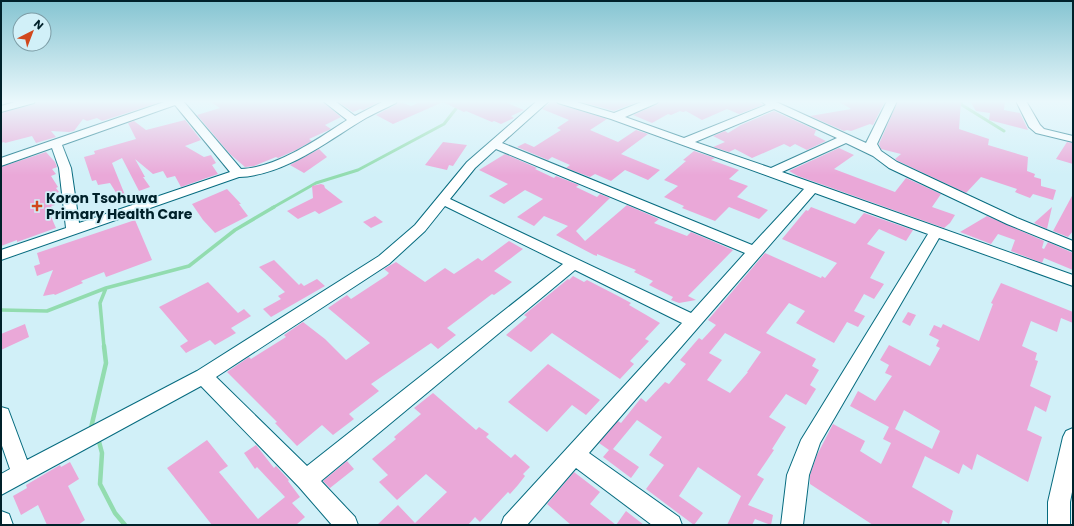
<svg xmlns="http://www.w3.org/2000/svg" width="1074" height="526" font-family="Poppins,sans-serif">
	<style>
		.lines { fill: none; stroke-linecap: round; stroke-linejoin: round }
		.stream-far2 { stroke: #92dcaf; stroke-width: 3 }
		.stream-far1 { stroke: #92dcaf; stroke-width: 3.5 }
		.stream { stroke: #92dcaf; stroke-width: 4.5 }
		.building { fill: #eaa8d8; fill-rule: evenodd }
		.minor-casing { stroke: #066b7f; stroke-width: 2 }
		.minor { fill: #fff; fill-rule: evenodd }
		.poi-dot { fill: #d1481d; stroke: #d1f0f8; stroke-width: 1.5 }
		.labels { text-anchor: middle; stroke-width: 3.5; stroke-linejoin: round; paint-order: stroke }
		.poi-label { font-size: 14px; font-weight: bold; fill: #00212a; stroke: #d1f0f8; text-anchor: start }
	</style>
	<rect width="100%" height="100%" fill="#d1f0f8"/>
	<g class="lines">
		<path class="stream-far2" d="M960,101L962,105L1004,131
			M272,208L316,183L358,170L444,124L462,101"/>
		<path class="stream-far1" d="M1,310L47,311L106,288L189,266L235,230L274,207
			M104,347L100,303L106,288"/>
		<path class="stream" d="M93,430L91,428L106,363L104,346
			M98,438L102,453L100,484L115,513L125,525"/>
	</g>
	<path class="building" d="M36,101H161V102L102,121L97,118L87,121L83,119L74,131L69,132L51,131L56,137L36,143L32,136L5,143L4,142L1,143V113L34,104Z
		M209,101H322L341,117L325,125L331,129L309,139L312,141L296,150L278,158L276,157L254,166L245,167L230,154L197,115L220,108Z
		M337,101H381L363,110L360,109L353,112Z
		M398,101L411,106L423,101H503L524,110L511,116L514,118L501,124L494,121L492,122L466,111L464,112L443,102L393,124L376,115L397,104Z
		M552,101H556L558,104L607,119L590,130L618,142L636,130L648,134L621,154L660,170L648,180L625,170L611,181L595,174L590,177L566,168L570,165L552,157L548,160L517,147L525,143L534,147L561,130L557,128L569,120L542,109Z
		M578,101H640L614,111Z
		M659,101H757L763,105L739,114L727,109L702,120L686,111L683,112L680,111L671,115L668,114L652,123L633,115L658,104Z
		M838,101H885L873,125L870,124L851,131L847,130L844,131L810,116L851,109Z
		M898,101H961L959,129L989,139L988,145L1028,157L1027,171L1035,174L1034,177L1041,179V186L1056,190L1053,200L1033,194L1030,198L1015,192L1017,189L981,177L966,193L898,161L895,159L901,154L881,149L879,144Z
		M970,101H1005L1004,110L1020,113L1028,130L989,120L990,113L976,111Z
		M774,111L818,131L816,130L814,135L826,141L807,150L795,144L790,147L784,144L752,158L735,149L729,152L713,147L725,142L713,136L725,131L728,133L741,125Z
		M185,120L201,140L185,146L204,157L211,155L216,163L212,165L218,174L181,187L175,176L167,178L163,171L153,174L135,159L145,177H143L150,187L139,191L122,158L112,163L127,200L122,202L110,183L98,185L96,180L92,181L84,157L95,154L94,151L136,139L128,123L134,121L146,130Z
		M443,142L467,145L453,166L449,165L447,170L425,165Z
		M1067,142L1073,143V164L1056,159Z
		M839,148L854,155L834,169L895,192L906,178L941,194L932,207L955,215L950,223L944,228L798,176L789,171Z
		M319,149L327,157L304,173L290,165Z
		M694,151L715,158L711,160L739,170L729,179L748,186L737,197L768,210L759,219L729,207L715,221L682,208L684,206L664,197L678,186L664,180L686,161L683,160Z
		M46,152L55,162L57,167L52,169L56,174L51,176L58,187L56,188L59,192L49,196L55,205L51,206L54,210L49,212L56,228L17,242V240L1,246V167Z
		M505,154L537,168L535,169L554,178L556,176L579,185L576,187L597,197L600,194L610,198L576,231L585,241L627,205L659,219L654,223L687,236L691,232L733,250L688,296L696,300L679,303L671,300L673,297L649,285L653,281L634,272L636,270L597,254V256L594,255L556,235L568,226L544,216L534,226L517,217L543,199L525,190L504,204L489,196L508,184L479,170Z
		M321,184L324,185L325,188L343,202L319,214L315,211L298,219L287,211L313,198L312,186Z
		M227,189L241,204H239L248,216L215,233L203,220L192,204Z
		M1073,194V231L1068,237L1053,231Z
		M811,207L855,224L864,213L913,230L906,241L879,229L867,244L885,252L870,278L884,284L874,299L864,294L854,311L865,316L858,327L847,322L834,343L796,323L805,311L789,303L766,333L816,359L812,366L819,370L810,385L816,389L806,405L786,394L769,417L786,427L772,449L774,450L757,475L764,479L748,505L773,515L771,525L755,519L752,525H727L741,496L698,467L679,496L703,513L694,525L646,489L664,465L649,455L662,437L637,420L613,449L639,467L631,478L603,457L609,450L599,443L618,421L621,423L641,398L646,402L665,382L669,384L686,364L680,360L699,338L702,340L716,325L708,320L765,253L821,278L822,276L825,278L837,263L782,239L806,210L808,211ZM725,333L761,352L747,372H748L730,393L707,380L722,360L709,353Z
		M1052,207L1047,229L1034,223Z
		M375,216L383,222L371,228L363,222Z
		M987,216L1044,241L1042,248L1044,249L1048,242L1073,253V270L1044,258L1042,263L1011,251L1015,240L998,234L991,244L960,232Z
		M135,220L152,260L106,277L104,272L81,281L83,283L55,295L54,294L43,296L53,270L37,276L34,266L40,264L37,253Z
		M509,241L523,249L494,271L512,282L494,295L492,294L447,328L456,335L438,349L431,343L371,384L379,391L349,414L354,419L333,435L322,425L297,446L275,423L277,422L227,372L249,357L251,359L286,337L284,335L303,322L325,339L346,360L370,343L328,308L347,295L351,299L386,276L389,273L384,269L396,262L425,282L445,268L454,274L478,258L482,261Z
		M274,260L299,285L301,283L304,286L317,279L325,286L271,317L263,309L281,299L278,296L285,292L259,267Z
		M573,276L584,282L587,280L620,297L631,303L629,305L660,323L645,339L649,341L630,361L634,364L620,379L552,333L531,352L506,335L527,317L524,315L568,279L569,280Z
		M208,282L238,313L244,309L251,316L231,328L236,333L215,345L210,340L186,353L180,346L188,341L159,307Z
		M1001,283L1073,312V323L1061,318L1057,332L1031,321L1022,346L1037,353L1035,360L1038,361L1030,386L1051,396L1046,412L1035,406L1027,430L1042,437L1028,482L977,454L972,470L963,464L959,474L925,456L912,487L953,511L949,524L943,520L941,525H873L810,484V475L817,455L833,424L865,441L860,451L881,464L891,443L883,439L889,427L850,406L858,391L875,401L892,376L885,373L889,365L880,360L889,345L930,366L940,348L936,346L939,340L929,335L934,325L941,328L943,324L979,341L993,304L991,303ZM904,410L940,431L932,449L895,429Z
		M908,312L916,315L910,326L902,322Z
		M25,324L29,337L1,350V334Z
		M548,364L600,400L586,415L572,405L547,432L508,402Z
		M433,393L476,430L479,427L489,434L486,437L511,458L515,454L530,467L523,474L525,476L518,485L510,494L508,492L480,522L475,517L468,525H377L398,505L415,523L447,492L426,474L397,500L379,482L388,475L372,459L396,439L394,437L421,414L414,408Z
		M207,440L228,466L219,472L258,519L285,497L257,467L255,469L244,453L256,445L274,468L276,466L289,480L288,481L300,497L292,503L305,517L296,525H212L167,468Z
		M347,461L354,469L330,488L323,481Z
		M70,462L79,479L68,486L85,520L78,525H47L38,505L21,515L13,496L27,488L26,485L60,465L61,467Z
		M574,472L600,492L590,504L616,525L626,511L644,525H571L547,504Z"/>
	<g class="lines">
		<g class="minor-casing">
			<path id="minor" d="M18,101H35L34,103L1,112V106Z
				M167,101H183L241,169C276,168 318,139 347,120L323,101H335L355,116L384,101H397L396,103C386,108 375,113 366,118C327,141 286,175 239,177L1,260V250L66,228L59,168L52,148L1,166V158ZM175,105L230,172L79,223L71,168L62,145Z
				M537,101H549L502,143L752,245L804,189L611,119L558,103L557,101H573L614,113L644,101H658L657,103L625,117L684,138L766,105L761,101H774L866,143L887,101H897L877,144L881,151L897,162L1017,218L1073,241V251L1007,224L889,168L873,156L846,143L782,172L1073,275V286L939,238L820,443L809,475L803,525H781L787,475L801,440L928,234L815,193L589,453L679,517L682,525H652L576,468L527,525H501L504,517L682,323L575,270L321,481L355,517L358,525H332L299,487L201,386L1,495V474L10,469L1,443V407L8,409L27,460L197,371L379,256L415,225L467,162ZM774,109L837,138L771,168L695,142ZM496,149L745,253L691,313L450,199L475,168ZM445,206L563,264L307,466L216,377L389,264L425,231Z
				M1016,101H1026L1040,125L1044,129L1073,136V142L1036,133L1029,127Z
				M1073,428V487L1070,502V525H1048V502L1063,437L1066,431Z
				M1,511L9,514L13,525H1Z"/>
		</g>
		<use href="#minor" class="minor"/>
	</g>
	<linearGradient id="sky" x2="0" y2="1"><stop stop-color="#85c4d1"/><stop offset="0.58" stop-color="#eaf8fc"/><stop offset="1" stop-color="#eaf8fc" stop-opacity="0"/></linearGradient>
	<rect width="1074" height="175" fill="url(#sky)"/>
	<path class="poi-dot" d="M35 200h4v4h4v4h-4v4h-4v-4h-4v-4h4z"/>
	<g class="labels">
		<g class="poi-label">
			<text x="46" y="203">Koron Tsohuwa<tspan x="46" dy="16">Primary Health Care</tspan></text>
		</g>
	</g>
	<rect width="1074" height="526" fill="none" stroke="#00212a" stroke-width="4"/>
	<g transform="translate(32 32) rotate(42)"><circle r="19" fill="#d1f0f8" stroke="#7d9da6"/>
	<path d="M0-3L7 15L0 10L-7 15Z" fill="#d1481d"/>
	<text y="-6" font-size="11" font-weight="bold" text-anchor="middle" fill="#00212a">N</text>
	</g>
</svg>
